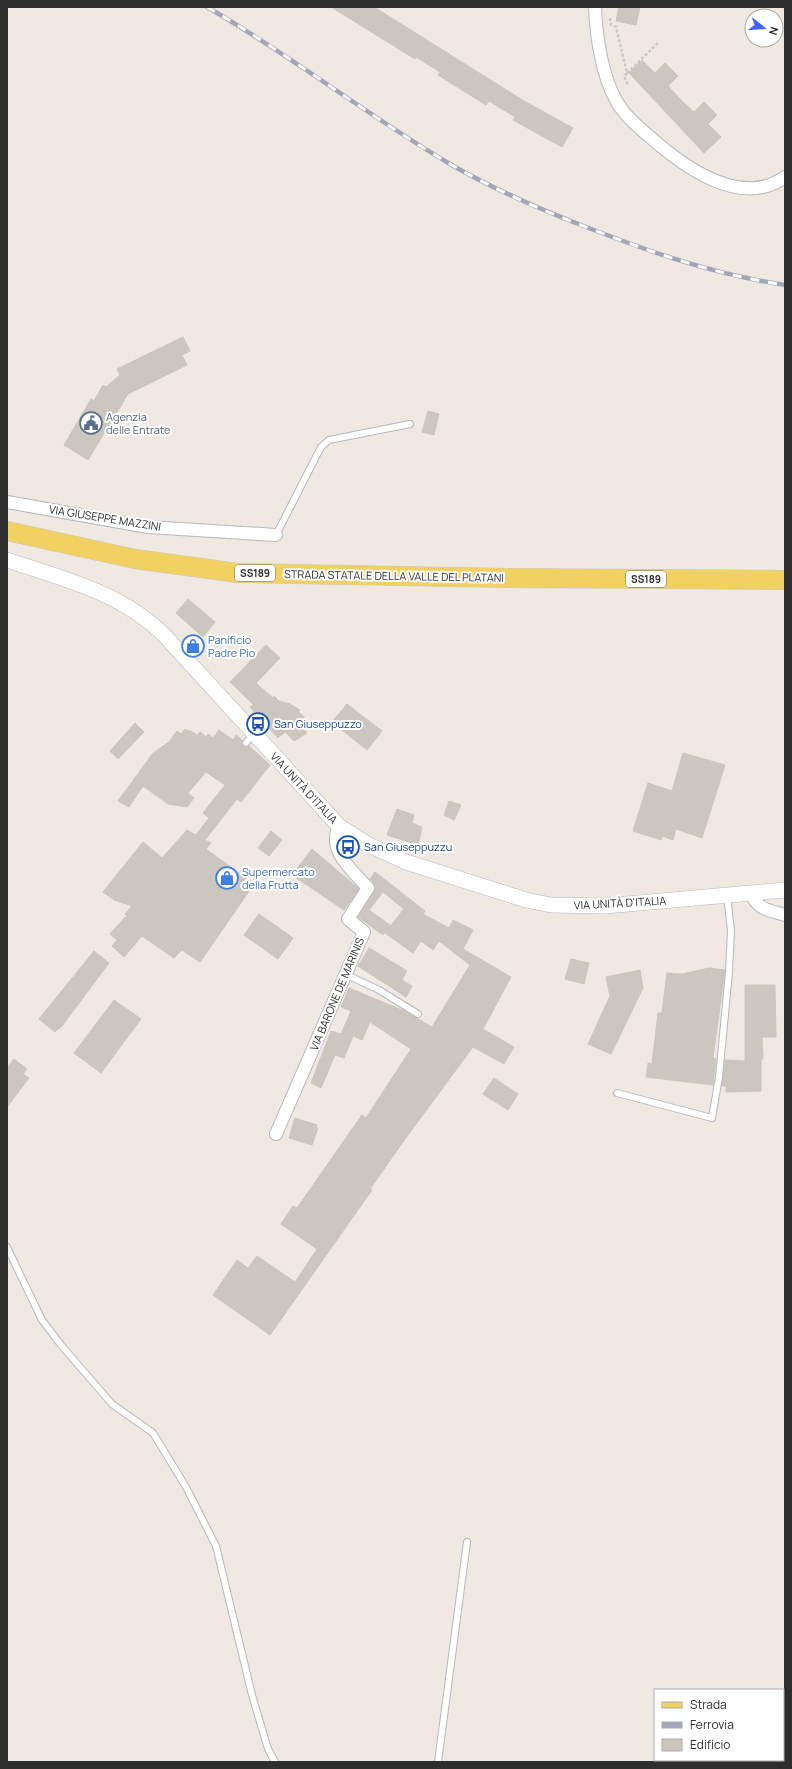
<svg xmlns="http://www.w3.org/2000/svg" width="792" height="1769" font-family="Manrope,sans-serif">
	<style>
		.building { fill: #cbc7bf; stroke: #cbc5ba }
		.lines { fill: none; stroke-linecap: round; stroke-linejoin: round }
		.service-casing { stroke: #b4b7c1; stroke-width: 8 }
		.minor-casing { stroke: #b4b7c1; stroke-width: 14 }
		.tertiary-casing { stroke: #b4b7c1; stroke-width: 16 }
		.primary-casing { stroke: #c9c9c9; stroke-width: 20 }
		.path { stroke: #c9c9c9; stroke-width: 2.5; stroke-dasharray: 3 2; stroke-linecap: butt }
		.service { stroke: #fff; stroke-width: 6 }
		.minor { stroke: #fff; stroke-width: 12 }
		.tertiary { stroke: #fff; stroke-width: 15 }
		.primary { stroke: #f2d163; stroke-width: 19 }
		.rail-casing { stroke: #a3a6b8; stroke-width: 4.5 }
		.rail { stroke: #fff; stroke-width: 3; stroke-dasharray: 9; stroke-linecap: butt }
		.labels { text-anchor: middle; stroke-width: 4; stroke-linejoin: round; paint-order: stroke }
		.shield { fill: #fff; stroke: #6d6d6d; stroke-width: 1 }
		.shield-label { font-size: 10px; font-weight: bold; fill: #2e2e2e }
		.service-label { font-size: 11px; fill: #4e5e75; stroke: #fff; text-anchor: start }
		.street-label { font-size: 11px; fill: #2e2e2e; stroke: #fff }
		.shop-label { font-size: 11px; fill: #366cbe; stroke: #fff; text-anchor: start }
		.transit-label { font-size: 11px; fill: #164399; stroke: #fff; text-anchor: start }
	</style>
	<rect width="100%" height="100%" fill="#efe9e1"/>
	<path class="building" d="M331,7H374L524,101L573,128L562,147L513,120L515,117L489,101L486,105L438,75L440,72L416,57L415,59Z
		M619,7H640L636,25L616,21Z
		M642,60L655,73L665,63L678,76L668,86L681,100L694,112L704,102L717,115L708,124L721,137L704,153L629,73Z
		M183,337L190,351L182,355L187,365L128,394L88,460L64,445L91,399L94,401L103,385L106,387L120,375L117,369Z
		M428,411L439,414L434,435L422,432Z
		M188,599L215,622L203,637L176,613Z
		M266,645L280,658L256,683L273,698L274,696L279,701L290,704L300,710L298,711L305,718L299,723L307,733L294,741L285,732L278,738L250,707L254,705L230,682Z
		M347,704L382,731L367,750L332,722Z
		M135,723L144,732L118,759L110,751Z
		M185,729L188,731L189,730L197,735L200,732L206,737L208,734L213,738L219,730L233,740L236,735L242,740L243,746H249L270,765L241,802L237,799L205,840L211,843L206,849L254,884L200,962L182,950L174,958L142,936L124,957L112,946L117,940L110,934L127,915L125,914L132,906L114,900L103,892L143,842L162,858L187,830L196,835L209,818L203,813L225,785L206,772L188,793L194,798L187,807L168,804L143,786L129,807L118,801L153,753L169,742L177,731L181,734Z
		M683,753L725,765L702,838L676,829L673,840L662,836L661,840L633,831L648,783L672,791Z
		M449,801L461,805L454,820L444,815Z
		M397,809L414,815L412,823L422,827L418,845L387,835Z
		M271,831L282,840L269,856L258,848Z
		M312,849L359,889L344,910L292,875Z
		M375,872L425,911L423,914L447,927L449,928L453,920L473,930L463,949L511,977L483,1029L514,1047L504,1064L473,1047L405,1139L370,1189L372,1190L270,1335L213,1295L237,1260L248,1268L257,1256L295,1282L317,1249L281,1224L293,1206L297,1208L362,1115L366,1118L411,1049L370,1022L362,1040L353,1036L344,1058L335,1055L321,1088L311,1083L331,1031L341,1034L351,1011L341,1007L349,988L404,1011L432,1027L470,965L439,941L433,950L421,941L413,953L385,933L404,909L383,892L369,910L390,925L383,935L358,917L374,892L375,885L370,879Z
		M259,914L293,938L278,959L244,935Z
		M369,948L407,971L402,980L412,986L406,997L358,966Z
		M94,951L109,963L62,1026L55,1032L39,1019Z
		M571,959L589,963L584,984L565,979Z
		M709,968L725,970L713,1058L716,1059L713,1085L646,1077L648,1063L652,1064L658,1013H662L667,973L682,974Z
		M640,970L643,988L611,1054L588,1044L610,996L606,977Z
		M745,985H775L776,1037H762L763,1059H761V1091L726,1092V1086H722L725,1060L745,1061Z
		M114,1000L141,1019L101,1073L74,1053Z
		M14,1059L27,1069L23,1074L29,1078L7,1107V1068Z
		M494,1078L518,1094L508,1110L483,1094Z
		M295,1118L317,1125L316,1127L318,1128L312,1145L289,1138Z"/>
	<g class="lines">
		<g class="service-casing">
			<path id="service" d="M276,535L321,447L329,440L410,424
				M246,743L254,733
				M345,974L379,990L418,1014
				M617,1093L712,1118L719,1077L729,972L731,931L727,895
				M7,1247L42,1320L61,1345L112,1404L153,1433L186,1487L216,1546L252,1695L268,1749L275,1762
				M438,1762L467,1542"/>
		</g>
		<g class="minor-casing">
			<path id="minor" d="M595,7C596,35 602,77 617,102C625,116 637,126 650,137C683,166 740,209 785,177
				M7,502L148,527L276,535
				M751,893C758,910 768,910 785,915
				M276,1134L364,932L348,919L368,888C353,871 327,851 339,826"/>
		</g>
		<g class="tertiary-casing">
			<path id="tertiary" d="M7,560C64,579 121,592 165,636L339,826L369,845L406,862L526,900L551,905L605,906L785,890"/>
		</g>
		<g class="primary-casing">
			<path id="primary" d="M7,531L135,559L238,573L508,578L785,580"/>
		</g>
		<path class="path" d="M610,18L611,25L616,27L627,73L624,76L628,85
			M627,73L658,43"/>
		<use href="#service" class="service"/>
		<use href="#minor" class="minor"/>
		<use href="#tertiary" class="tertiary"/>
		<use href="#primary" class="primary"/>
		<g class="rail-casing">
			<path id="rail" d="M207,7C290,55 367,115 450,164C493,189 539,209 586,227C653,253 713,274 785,285"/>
		</g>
		<use href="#rail" class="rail"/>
	</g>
	<defs>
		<g id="civic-ring" transform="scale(1.15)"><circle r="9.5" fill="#fff" stroke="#5c6f8a" stroke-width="1.5"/><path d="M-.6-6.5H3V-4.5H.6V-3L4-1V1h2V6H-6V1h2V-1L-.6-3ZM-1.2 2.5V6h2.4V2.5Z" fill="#5c6f8a"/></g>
		<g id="shop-ring" transform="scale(1.15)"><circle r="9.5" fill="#fff" stroke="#3f7fe0" stroke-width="1.5"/><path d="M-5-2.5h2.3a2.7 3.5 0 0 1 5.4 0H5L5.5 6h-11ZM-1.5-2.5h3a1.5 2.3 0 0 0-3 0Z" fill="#3f7fe0"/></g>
		<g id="bus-ring" transform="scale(1.15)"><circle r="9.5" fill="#fff" stroke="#1a4fb4" stroke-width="1.5"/><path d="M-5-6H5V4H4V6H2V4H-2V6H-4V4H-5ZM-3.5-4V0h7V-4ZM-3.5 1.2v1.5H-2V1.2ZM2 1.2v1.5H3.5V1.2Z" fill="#1a4fb4"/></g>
	</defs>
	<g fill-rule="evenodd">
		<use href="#civic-ring" x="91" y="423"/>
		<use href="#shop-ring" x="193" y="646"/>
		<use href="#bus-ring" x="258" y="724"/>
		<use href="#bus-ring" x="348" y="847"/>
		<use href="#shop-ring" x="227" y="878"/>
	</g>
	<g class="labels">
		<g class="shield">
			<rect x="235" y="565" width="40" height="16" rx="3"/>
			<rect x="626" y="571" width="40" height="16" rx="3"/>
		</g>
		<g class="shield-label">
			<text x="255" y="577">SS189</text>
			<text x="646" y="583">SS189</text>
		</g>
		<g class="service-label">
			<text x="106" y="421">Agenzia<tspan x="106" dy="13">delle Entrate</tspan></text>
		</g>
		<g class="street-label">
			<text transform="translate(105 518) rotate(9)" y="4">VIA GIUSEPPE MAZZINI</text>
			<text transform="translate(394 576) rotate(1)" y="4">STRADA STATALE DELLA VALLE DEL PLATANI</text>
			<text transform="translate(304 788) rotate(47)" y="4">VIA UNITÀ D'ITALIA</text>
			<text transform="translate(620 903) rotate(-3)" y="4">VIA UNITÀ D'ITALIA</text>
			<text transform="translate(337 994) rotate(-67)" y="4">VIA BARONE DE MARINIS</text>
		</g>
		<g class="shop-label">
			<text x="208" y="644">Panificio<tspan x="208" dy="13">Padre Pio</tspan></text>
			<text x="242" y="876">Supermercato<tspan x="242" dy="13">della Frutta</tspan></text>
		</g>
		<g class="transit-label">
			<text x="274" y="728">San Giuseppuzzo</text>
			<text x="364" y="851">San Giuseppuzzu</text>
		</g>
	</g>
	<rect width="792" height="1769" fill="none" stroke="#2e2e2e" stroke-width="16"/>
	<rect x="654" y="1689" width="130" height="72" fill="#ffffff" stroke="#ababab"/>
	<rect x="662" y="1702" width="20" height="6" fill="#f2d163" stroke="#ababab"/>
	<text x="690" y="1709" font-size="12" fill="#2e2e2e">Strada</text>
	<rect x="662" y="1722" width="20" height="6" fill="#a3a6b8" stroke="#ababab"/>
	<text x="690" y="1729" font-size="12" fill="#2e2e2e">Ferrovia</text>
	<rect x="662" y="1739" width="20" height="12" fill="#cbc7bf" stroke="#ababab"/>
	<text x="690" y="1749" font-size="12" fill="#2e2e2e">Edificio</text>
	<g transform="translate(764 28) rotate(107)"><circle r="19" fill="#ffffff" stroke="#ababab"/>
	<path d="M0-3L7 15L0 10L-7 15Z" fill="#4264fb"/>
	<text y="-6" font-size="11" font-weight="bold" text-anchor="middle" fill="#2e2e2e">N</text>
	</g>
</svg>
